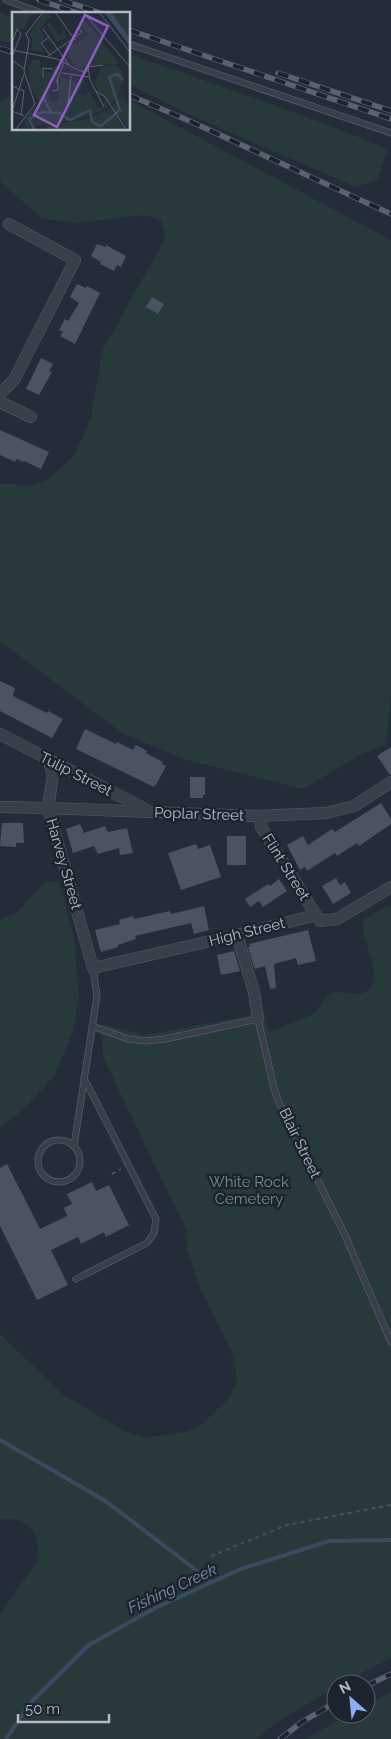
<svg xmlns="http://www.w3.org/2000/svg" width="391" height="1739" font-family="Raleway,sans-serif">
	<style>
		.green { fill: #27393b }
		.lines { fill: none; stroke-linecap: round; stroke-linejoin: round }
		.stream { stroke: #3b4961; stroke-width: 4 }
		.building { fill: #4b5363 }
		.lane-casing { stroke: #565c68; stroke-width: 7 }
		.street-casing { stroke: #565c68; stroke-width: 12 }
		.path { stroke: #445458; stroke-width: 2; stroke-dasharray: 4 4; stroke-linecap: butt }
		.lane { stroke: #383e4a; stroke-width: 5.5 }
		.street { stroke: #383e4a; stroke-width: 11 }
		.rail-casing { stroke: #5a6270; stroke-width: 5.5 }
		.rail { stroke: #1d232e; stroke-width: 4; stroke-dasharray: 11; stroke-linecap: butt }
		.labels { text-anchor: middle; stroke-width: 5; stroke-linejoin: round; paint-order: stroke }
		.street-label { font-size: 15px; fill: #b3b9c5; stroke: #1d232e }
		.park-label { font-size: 15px; fill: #6c9478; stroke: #1d232e }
		.water-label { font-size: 16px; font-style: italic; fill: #7d8eaa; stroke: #1d232e }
		.inset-river { fill: none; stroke: #3b4961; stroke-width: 2.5 }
		.inset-road { fill: none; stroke: #5d6471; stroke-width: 1 }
		.view { fill: #8f5dc1; fill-opacity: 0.15; stroke: #8f5dc1; stroke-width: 2.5 }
		.inset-edge { fill: none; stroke: #b3b9c5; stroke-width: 2.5 }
	</style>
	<rect width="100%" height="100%" fill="#242c39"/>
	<path class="green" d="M0,13L14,17V44L0,40Z
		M129,54C215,85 303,113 388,149L377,180L356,187L195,117L129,84Z
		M14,96V129H129V100L391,240V695L386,745L360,755L303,789L186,760L122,733L0,641V483L31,486L48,480L75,454L90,420L103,349L166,237L161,221L145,215L75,223L42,218L2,184L0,180V102Z
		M46,881L59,882L74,937L79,996L73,1032L54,1076L29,1104L0,1128V919L15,914Z
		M387,906L391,907V1658L341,1684H336V1687L273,1725L257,1739H0V1614L36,1563C44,1537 28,1514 0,1520V1334L63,1395L127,1432L145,1438L185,1432L201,1425L228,1399L237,1382L233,1355L197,1281L187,1248L186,1230L103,1057L101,1024L145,1035L264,1013L269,1032C278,1028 309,1018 315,1012C322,1006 322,997 332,993C346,989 367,1002 373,983C379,964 360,940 363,920Z
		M391,1692V1739H305L349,1714H366V1705Z"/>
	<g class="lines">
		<path class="stream" d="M0,1440L104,1500L212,1582
			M6,1739L32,1701L89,1645L155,1608L241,1569L329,1541L391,1540"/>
	</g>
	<path class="building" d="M97,244L105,247L106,245L126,256L121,267L117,265L114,271L100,264L101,262L91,256Z
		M77,284L86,288L87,286L100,293L75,344L60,336L63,332L59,330L65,319L68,321L79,303L70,297Z
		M152,297L164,304L158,314L146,307Z
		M41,358L53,364L49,371L52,372L39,395L26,389Z
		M0,430L49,452L41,469L24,461L23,462L17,459L15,462L0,455Z
		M0,681L15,688L13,696L47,713L48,711L63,719L52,738L0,711Z
		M85,729L116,744L117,742L133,750L136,745L147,751L146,753L163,762L162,764L166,766L156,785L155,784L154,787L76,749Z
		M391,747V775H390L377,756Z
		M190,777H205V795H203V798H190Z
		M381,803L391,819V824L359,846L357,843L337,856L335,853L307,871L305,867L300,870L287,845L303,836L308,845L332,829L335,832Z
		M2,823H23L24,843H16V847L0,846Z
		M80,824L84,833L105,826L108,832L127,828L133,853L120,855L119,848L98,854L94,846L73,853L66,829Z
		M227,836H246V865H227Z
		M196,844L198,849L210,845L221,877L181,890L168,853Z
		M336,878L340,885L345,882L351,893L333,904L322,886Z
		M279,879L287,891L263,907L259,901L250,907L245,899L268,884L270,886Z
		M204,906L209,930L194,934L191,923L135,936L136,939L118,945V947L101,952L100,949L95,930L120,924L119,920L133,916L134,919L170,911L171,914Z
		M308,930L316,961L298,965L296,958L274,964L276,988L270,989L265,966L255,969L254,967L248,947H250L249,944Z
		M234,951L240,971L221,975L217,955Z
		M7,1164L40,1229L67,1216L64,1208L72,1204L67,1194L92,1182L96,1191L109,1185L129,1225L106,1237L104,1232L81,1244L78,1237L51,1250L68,1285L37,1300L0,1226V1168Z"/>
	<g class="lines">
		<g class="lane-casing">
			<path id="lane" d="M6,0L44,14
				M129,44L391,133
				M92,1026L128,1039L145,1041L165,1039L258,1019L274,1088L278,1100L344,1233L391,1342
				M38 1161a21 21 0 1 1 42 0a21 21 0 1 1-42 0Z
				M74,1146L97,996L93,968
				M76,1279L147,1243L154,1233L156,1219L84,1078"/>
		</g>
		<g class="street-casing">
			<path id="street" d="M0,394L14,380L75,260L9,224
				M0,402L31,417
				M0,734L149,811
				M48,759L53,775L48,808L93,968L237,935L316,915L320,921L337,919L391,887
				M0,807L48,808L253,816L326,813L354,806L391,782
				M260,816L261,827L316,915
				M237,935L254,992L258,1019"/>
		</g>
		<path class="path" d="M112,1174L121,1169
			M211,1556L287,1525L391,1505"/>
		<use href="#lane" class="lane"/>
		<use href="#street" class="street"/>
		<g class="rail-casing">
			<path id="rail" d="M39,0L80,14
				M62,0L103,14
				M129,30L391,119
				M0,48L14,53
				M278,73L391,111
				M129,95L194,123L391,214
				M366,1686L391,1674
				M280,1739L302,1722L336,1702"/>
		</g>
		<use href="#rail" class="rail"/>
	</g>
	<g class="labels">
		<g class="street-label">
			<text transform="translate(76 774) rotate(27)" y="5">Tulip Street</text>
			<text transform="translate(199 814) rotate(2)" y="5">Poplar Street</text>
			<text transform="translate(64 864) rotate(74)" y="5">Harvey Street</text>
			<text transform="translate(286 867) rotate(58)" y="5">Flint Street</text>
			<text transform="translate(247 932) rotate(-14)" y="5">High Street</text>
			<text transform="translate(300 1143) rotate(64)" y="5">Blair Street</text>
		</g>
		<g class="park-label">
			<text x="249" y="1187">White Rock<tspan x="249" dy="17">Cemetery</tspan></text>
		</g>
		<g class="water-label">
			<text transform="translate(172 1588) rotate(-25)" y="6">Fishing Creek</text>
		</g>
	</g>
	<g transform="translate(12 12)">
		<rect width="118" height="118" fill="#242c39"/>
		<path d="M10,0H25L17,6L12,17H5L0,26V4ZM32,0L40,4L28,16L32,28L28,33L32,40L19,38L21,27L17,23ZM99,0L117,3V25L108,14ZM73,9L105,48L106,52L78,53L67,57L59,49L53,32L64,31L76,22L68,14V10ZM37,10L47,23L52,19L54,25L45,30L35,12ZM21,47L28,49L30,71L32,60H41L43,54L50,55L45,67L34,74L39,90L46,89L49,65L65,71L69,66L73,70L67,81L73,83L78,79L85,95L92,96L93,88L96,96L67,107L14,116L12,108L21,96L30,93L16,71L19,70L16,54ZM104,53L110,59L111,70L107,83L99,93L86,79L83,69L89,54ZM110,82L117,95V117L100,95ZM99,96L113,117H37L33,114L75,107Z" fill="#27393b"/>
		<path d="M92,0H99L117,25V33Z" fill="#3b4961"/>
		<path class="inset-river" d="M30,84L39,100M22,117L17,107L30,100L47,101L58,108L78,98L80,110L89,114L108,98L97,65L105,62L111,68"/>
		<path class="inset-road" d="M43,0L63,28M71,0L118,55M87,0L118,40M31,17L57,53M37,25L29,31L38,43M1,28L5,17L9,22M0,38L45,47L68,59H77M0,45L9,22M35,45L70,20L67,16M0,48L12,57M91,53L76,55L78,68L92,95M50,61L77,65M12,62L0,99L12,104M31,66V56L41,57M44,71L52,51M0,74L12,79L9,103M40,79L46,78V68M84,79L93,85L114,117M56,93L59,64M4,117L23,92L12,59L17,29L14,22L31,0"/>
		<path class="view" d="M73,3L96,14L45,115L22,103Z"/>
		<rect width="118" height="118" class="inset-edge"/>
	</g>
	<g transform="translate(351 1699) rotate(333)"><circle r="24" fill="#1d232e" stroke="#595f6a"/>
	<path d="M0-4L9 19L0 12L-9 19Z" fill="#8fadee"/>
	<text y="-8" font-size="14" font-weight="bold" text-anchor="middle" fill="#b3b9c5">N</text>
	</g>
	<path d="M18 1714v8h91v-8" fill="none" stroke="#b3b9c5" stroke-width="2.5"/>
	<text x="25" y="1714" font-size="15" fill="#b3b9c5" stroke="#1d232e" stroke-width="4" paint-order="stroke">50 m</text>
</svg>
